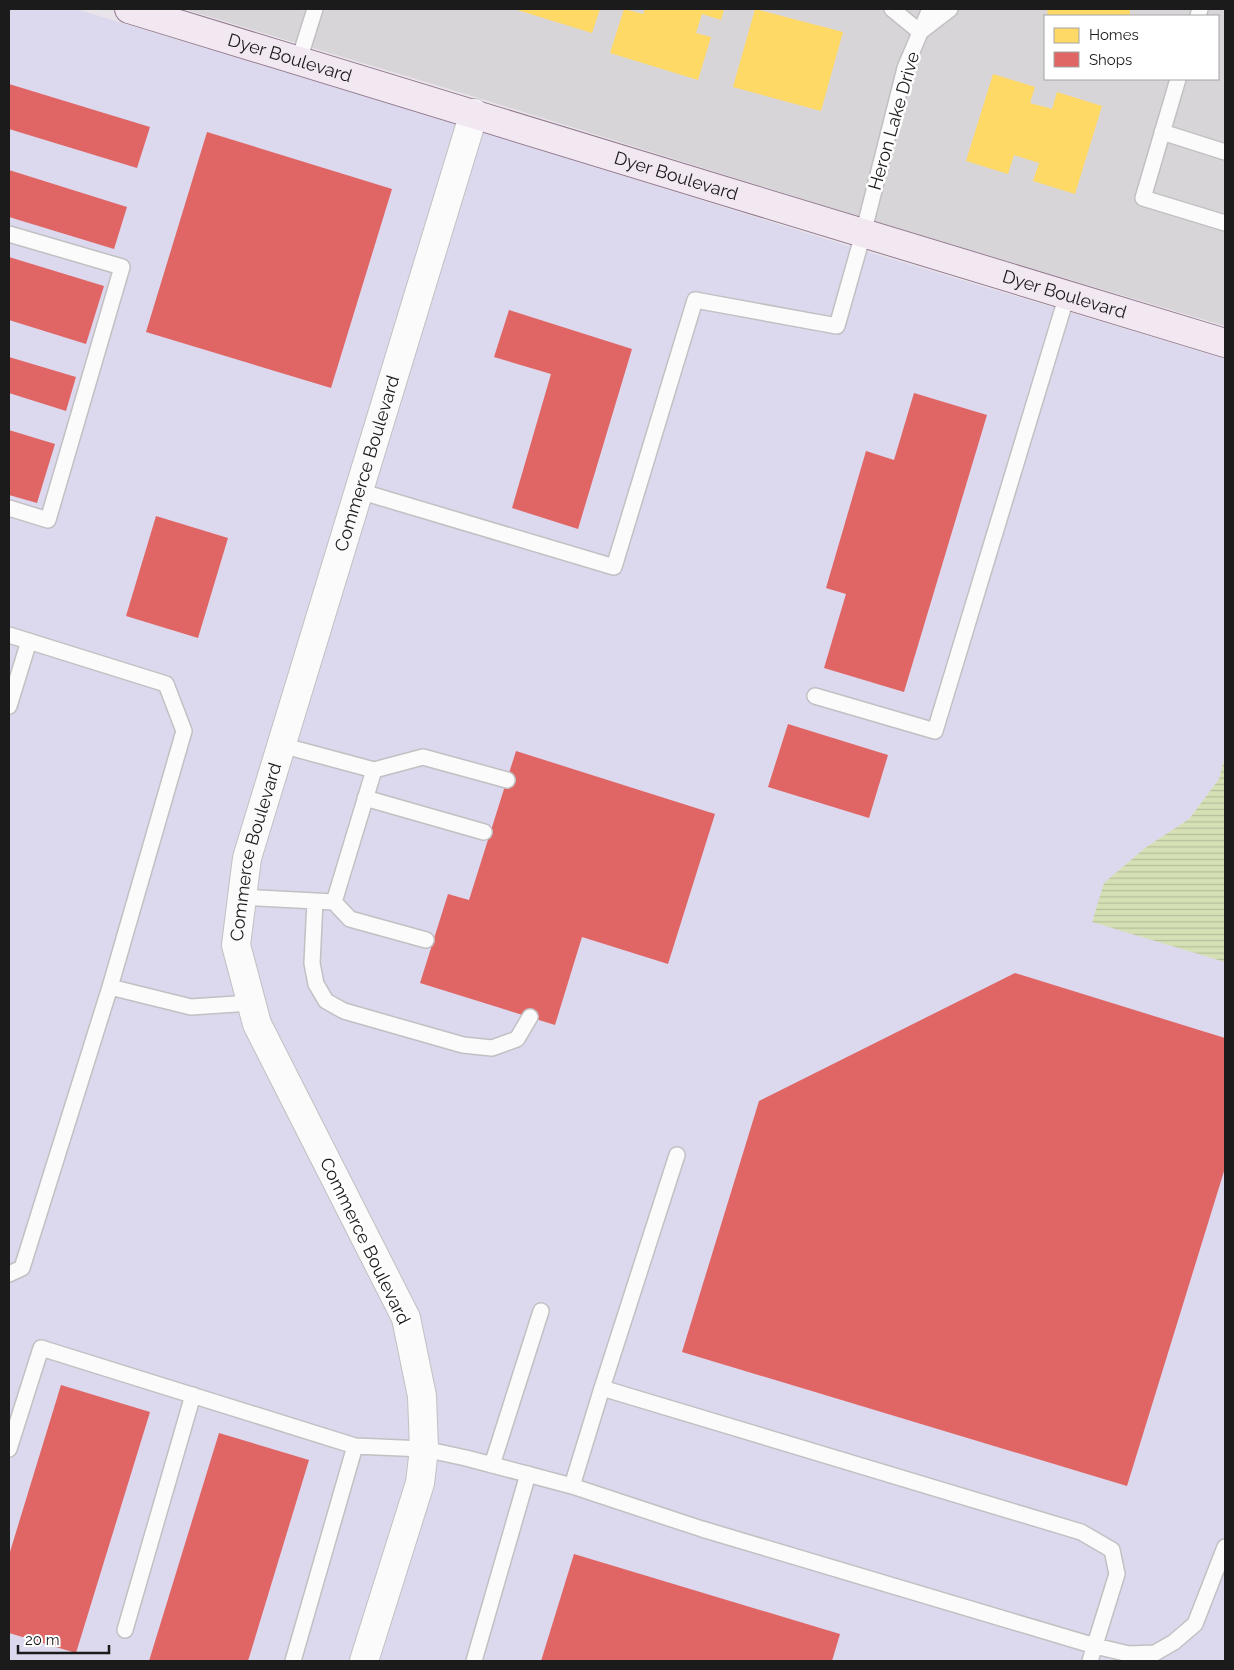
<svg xmlns="http://www.w3.org/2000/svg" width="1234" height="1670" font-family="Raleway,sans-serif">
	<style>
		.residential { fill: #d8d5d9; fill-rule: evenodd }
		.commercial { fill: #dcd8ed }
		.water { fill: url(#water-rules) }
		.homes { fill: #ffd966 }
		.shops { fill: #e06666 }
		.lines { fill: none; stroke-linecap: round; stroke-linejoin: round }
		.lane-casing { stroke: #c2c0c2; stroke-width: 18 }
		.street-casing { stroke: #c2c0c2; stroke-width: 30 }
		.secondary-casing { stroke: #947c91; stroke-width: 30 }
		.lane { stroke: #fcfbfc; stroke-width: 15 }
		.street { stroke: #fcfbfc; stroke-width: 28 }
		.secondary { stroke: #f2e8f2; stroke-width: 28 }
		.labels { text-anchor: middle; stroke-width: 5; stroke-linejoin: round; paint-order: stroke }
		.street-label { font-size: 18px; fill: #1b1b1b; stroke: #fff }
	</style>
	<defs>
		<pattern id="water-rules" width="6" height="5" patternUnits="userSpaceOnUse" patternTransform="scale(1.25)"><rect width="6" height="5" fill="#d5e0b5"/><path d="M0 2.5h6" fill="none" stroke="#b6c09b"/></pattern>
	</defs>
	<rect width="100%" height="100%" fill="#e9e4ea"/>
	<path class="residential" d="M184,9H1225V326L867,219L462,93ZM1045,16H1218V79H1045Z"/>
	<path class="commercial" d="M9,9H76L469,128L858,249L1225,359V756L1219,779L1189,819L1145,848L1104,883L1093,922L1225,962V1661H9Z"/>
	<path class="water" d="M1225,756V962L1092,922L1104,883L1145,848L1189,819L1219,779Z"/>
	<path class="homes" d="M514,9H600L592,33Z
		M624,9L643,14L645,9H724L721,20L702,14L696,33L711,37L698,80L610,53Z
		M755,9L843,32L821,111L733,87Z
		M1047,9H1130V16H1048Z
		M993,74L1035,87L1030,103L1052,109L1057,92L1102,106L1075,194L1033,181L1039,163L1014,155L1008,174L966,161Z"/>
	<path class="shops" d="M9,84L150,127L137,168L9,129Z
		M207,132L392,189L331,388L146,332Z
		M9,170L127,207L114,249L9,217Z
		M9,257L104,286L86,344L9,320Z
		M509,310L632,349L578,529L512,508L551,374L494,357Z
		M9,357L76,377L66,411L9,393Z
		M914,393L987,415L904,692L824,668L846,594L826,588L866,451L894,460Z
		M9,430L55,444L37,503L9,495Z
		M156,516L228,538L198,638L126,616Z
		M788,724L888,755L869,818L768,787Z
		M516,751L715,814L668,964L582,937L555,1025L420,983L448,894L469,900Z
		M1015,973L1225,1038V1168L1127,1486L682,1352L759,1101Z
		M61,1385L150,1412L76,1653L9,1633V1555Z
		M219,1433L309,1460L248,1661H149Z
		M574,1554L840,1634L832,1661H541Z"/>
	<g class="lines">
		<g class="lane-casing">
			<path id="lane" d="M892,9L920,32L950,9
				M1198,16L1200,9
				M299,60L315,9
				M1178,79L1143,198L1225,223
				M1162,132L1225,152
				M9,234L122,267L48,520L9,508
				M359,491L614,567L695,300L837,326L863,234L905,68L930,9
				M9,635L166,684L184,731L110,987L191,1007L251,1003
				M815,696L935,731L1067,295
				M9,706L29,641
				M374,770L423,757L507,780
				M365,798L484,832
				M242,897L334,902L374,770L281,745
				M315,901L312,963L316,984L326,1001L344,1011L463,1045L492,1048L517,1039L530,1017
				M334,902L350,919L426,940
				M9,1274L22,1268L110,987
				M602,1388L677,1155
				M9,1449L41,1348L355,1446L424,1449L466,1458L572,1486L602,1388L1081,1532L1112,1550L1117,1574L1090,1661
				M492,1465L541,1311
				M572,1486L702,1529L1095,1646L1129,1654L1155,1653L1174,1642L1195,1624L1225,1547
				M125,1630L193,1395
				M293,1661L355,1446
				M474,1661L528,1474"/>
		</g>
		<g class="street-casing">
			<g id="street">
				<path id="s1" d="M364,1661L420,1483L424,1449L422,1396L406,1318L257,1024L236,945L247,858L474,113"/>
			</g>
		</g>
		<g class="secondary-casing">
			<g id="secondary">
				<path id="s2" d="M129,9C495,120 859,233 1225,343"/>
			</g>
		</g>
		<use href="#lane" class="lane"/>
		<use href="#street" class="street"/>
		<use href="#secondary" class="secondary"/>
	</g>
	<g class="labels">
		<g class="street-label">
			<text dy="6" stroke="none"><textPath href="#s2" startOffset="168">Dyer Boulevard</textPath></text>
			<text transform="translate(894 121) rotate(-74)" y="6">Heron Lake Drive</text>
			<text dy="6" stroke="none"><textPath href="#s2" startOffset="572">Dyer Boulevard</textPath></text>
			<text dy="6" stroke="none"><textPath href="#s2" startOffset="978">Dyer Boulevard</textPath></text>
			<text dy="6" stroke="none"><textPath href="#s1" startOffset="1265">Commerce Boulevard</textPath></text>
			<text dy="6" stroke="none"><textPath href="#s1" startOffset="860">Commerce Boulevard</textPath></text>
			<text transform="translate(365 1241) rotate(64)" y="6">Commerce Boulevard</text>
		</g>
	</g>
	<rect width="1234" height="1670" fill="none" stroke="#1b1b1b" stroke-width="20"/>
	<rect x="1044" y="15" width="175" height="65" fill="#ffffff" stroke="#a4a4a4"/>
	<rect x="1054" y="28" width="25" height="15" fill="#ffd966" stroke="#a4a4a4"/>
	<text x="1089" y="40" font-size="15" fill="#1b1b1b">Homes</text>
	<rect x="1054" y="52" width="25" height="15" fill="#e06666" stroke="#a4a4a4"/>
	<text x="1089" y="65" font-size="15" fill="#1b1b1b">Shops</text>
	<path d="M18 1645v8h91v-8" fill="none" stroke="#1b1b1b" stroke-width="2.5"/>
	<text x="25" y="1645" font-size="15" fill="#1b1b1b" stroke="#ffffff" stroke-width="4" paint-order="stroke">20 m</text>
</svg>
